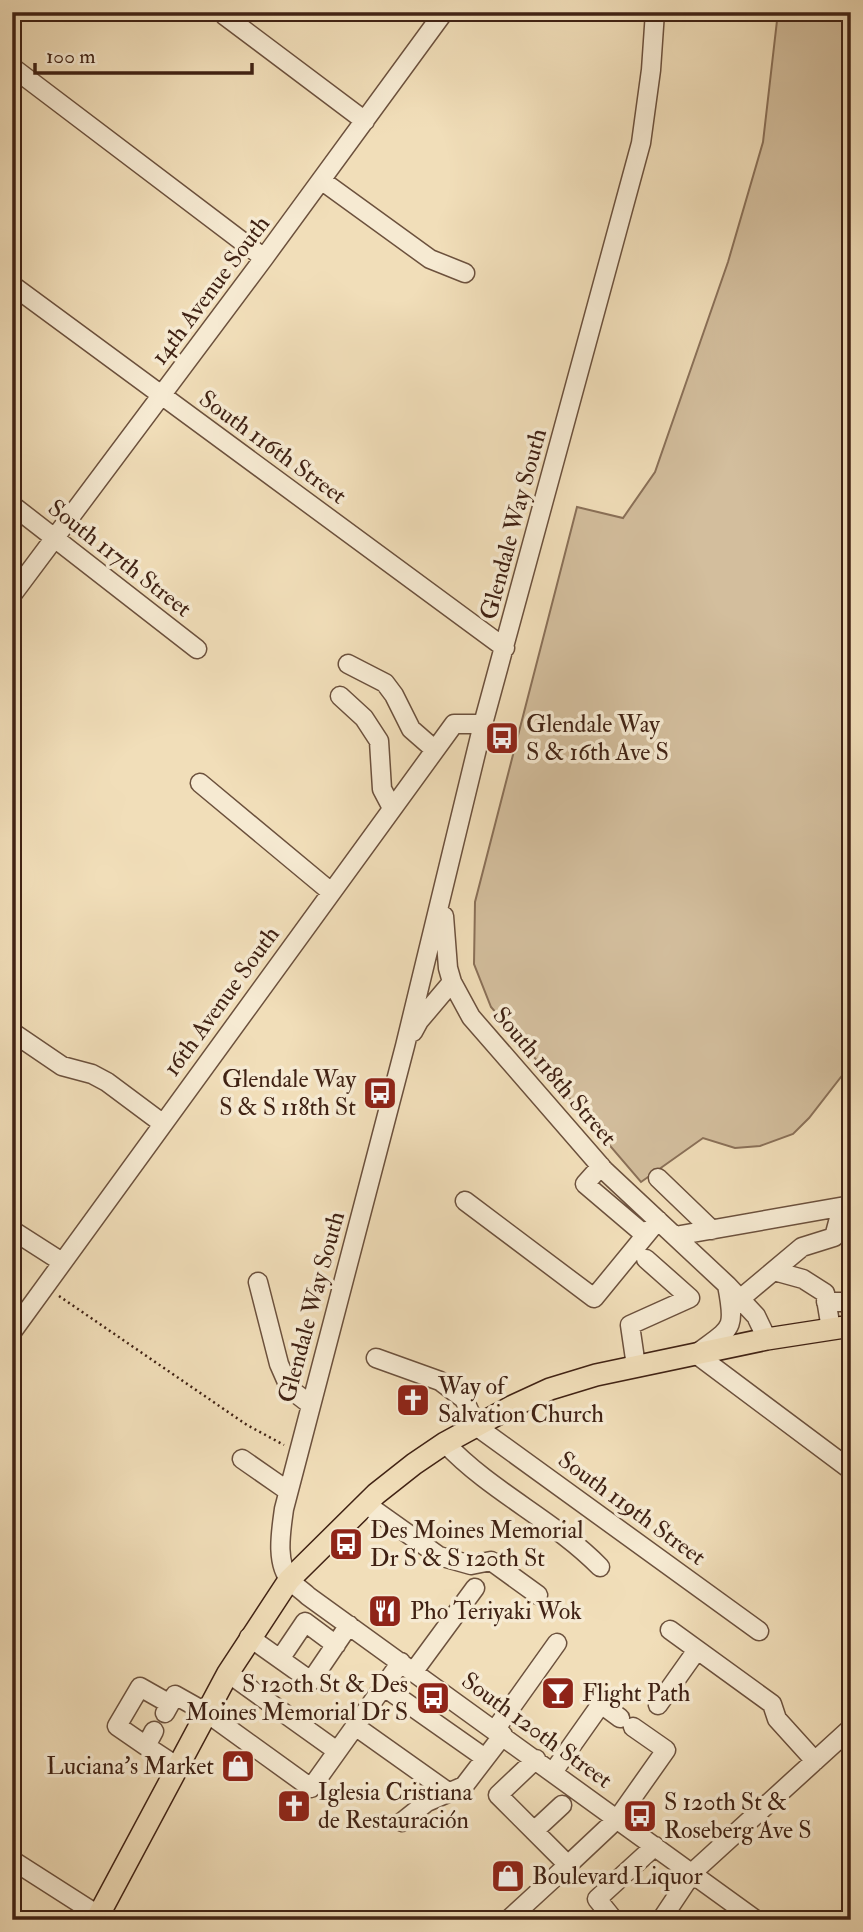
<svg xmlns="http://www.w3.org/2000/svg" width="863" height="1932" font-family="'IM FELL Double Pica',serif">
	<style>
		.green { fill: #d3be9d; stroke: #8a7058; stroke-width: 2 }
		.lines { fill: none; stroke-linecap: round; stroke-linejoin: round }
		.minor-casing { stroke: #6c513d; stroke-width: 21 }
		.major-casing { stroke: #402214; stroke-width: 24 }
		.path { stroke: #402214; stroke-width: 2.5; stroke-dasharray: 2 3.5; stroke-linecap: butt }
		.minor { stroke: #f6ead2; stroke-width: 18 }
		.major { stroke: #f1deb9; stroke-width: 21 }
		.labels { text-anchor: middle; stroke-width: 7; stroke-linejoin: round; paint-order: stroke }
		.street-label { font-size: 24px; fill: #402214; stroke: #f6ead2 }
		.poi-label { font-size: 24px; fill: #402214; stroke: #f6ead2; text-anchor: start }
	</style>
	<rect width="100%" height="100%" fill="#f1deb9"/>
	<filter id="stains"><feTurbulence type="fractalNoise" baseFrequency=".00286" numOctaves="4"/><feColorMatrix values="0 0 0 0 .2 0 0 0 0 .09 0 0 0 0 .02 0 0 0 .5 -.17"/></filter>
	<radialGradient id="worn" r=".72"><stop offset=".6" stop-color="#630" stop-opacity="0"/><stop offset="1" stop-color="#630" stop-opacity=".3"/></radialGradient>
	<path class="green" d="M778,12H851V1064L809,1118L793,1134L760,1146L735,1148L703,1138L641,1182L491,1007L474,964L475,902L577,507L623,518L655,472L728,262L763,142Z"/>
	<g class="lines">
		<g class="minor-casing">
			<path id="minor" d="M655,12L651,70L641,143L483,724L405,1046L284,1509C281,1531 275,1564 291,1581C296,1587 303,1591 308,1596L756,1920
				M224,15L365,121
				M12,67L264,258
				M321,180L430,259L465,273
				M12,285L505,648
				M12,505L197,649
				M12,595L264,258L444,12
				M348,664L385,683L394,695L411,729L435,750
				M340,696L364,718L379,741L382,789L392,808
				M200,783L331,892
				M444,916L448,968L452,982L471,1017L604,1170L727,1285L756,1316L767,1339
				M12,1032L62,1066L92,1074L107,1082L162,1123
				M413,1032L419,1021L452,982
				M601,1166L585,1184L645,1235
				M658,1178L712,1230
				M465,1201L594,1298L658,1220
				M12,1230L62,1262
				M675,1236L851,1205
				M774,1271L803,1279L825,1293L831,1329
				M258,1282L279,1364L290,1389L311,1405
				M727,1285C736,1331 732,1327 696,1354L851,1470
				M740,1299L802,1247L834,1237L842,1207
				M826,1302H851
				M12,1332L454,724H483
				M376,1358L440,1381L464,1399L476,1426L759,1631
				M636,1366L630,1325L690,1298L646,1259
				M445,1443C491,1492 554,1520 600,1567
				M242,1459L288,1491
				M366,1504L439,1556L471,1565L491,1561L538,1595
				M670,1630L772,1704L777,1719L815,1761
				M249,1637L311,1681L349,1625
				M280,1659L305,1622L336,1645
				M414,1671L475,1588
				M228,1673L337,1751
				M384,1687L485,1758
				M658,1705L697,1650
				M165,1713L175,1695L207,1713L311,1788L401,1662
				M355,1726L448,1792
				M495,1730L557,1643
				M154,1731L146,1746L178,1767
				M146,1746L117,1726L140,1687L170,1704
				M536,1759L498,1795L568,1865L618,1818L666,1750L633,1727
				M553,1772L601,1704L620,1718
				M402,1822L427,1802L464,1786L503,1735
				M534,1831L562,1805
				M12,1860L98,1915
				M508,1920L568,1865
				M614,1920L597,1899L655,1846
				M661,1920L693,1872L851,1728"/>
		</g>
		<g class="major-casing">
			<path id="major" d="M96,1920L228,1673L289,1580L376,1494L414,1464L445,1443L513,1406L550,1389L596,1375L767,1339L851,1326"/>
		</g>
		<path class="path" d="M59,1296L247,1425L284,1445"/>
		<use href="#minor" class="minor"/>
		<use href="#major" class="major"/>
	</g>
	<defs>
		<g id="bus-square" transform="scale(1.75)"><rect x="-9" y="-9" width="18" height="18" rx="4" fill="#8f2418" stroke="#f6ead2"/><path d="M-5-6H5V4H4V6H2V4H-2V6H-4V4H-5ZM-3.5-4V0h7V-4ZM-3.5 1.2v1.5H-2V1.2ZM2 1.2v1.5H3.5V1.2Z" fill="#fff"/></g>
		<g id="church-square" transform="scale(1.75)"><rect x="-9" y="-9" width="18" height="18" rx="4" fill="#8f2418" stroke="#f6ead2"/><path d="M-1.2-6h2.4v3.5h3.3v2.4h-3.3V6h-2.4V-.1h-3.3v-2.4h3.3Z" fill="#fff"/></g>
		<g id="restaurant-square" transform="scale(1.75)"><rect x="-9" y="-9" width="18" height="18" rx="4" fill="#8f2418" stroke="#f6ead2"/><path d="M-5-6h1v4h1v-4h1v4h1v-4h1v5L-1.5 .5V6h-2V.5L-5-1ZM5-6V6H3V1.5H1.5Q1.5-4 5-6Z" fill="#fff"/></g>
		<g id="bar-square" transform="scale(1.75)"><rect x="-9" y="-9" width="18" height="18" rx="4" fill="#8f2418" stroke="#f6ead2"/><path d="M-6-5H6L.8 .8V4.5H3.5V6h-7V4.5H-.8V.8Z" fill="#fff"/></g>
		<g id="shop-square" transform="scale(1.75)"><rect x="-9" y="-9" width="18" height="18" rx="4" fill="#8f2418" stroke="#f6ead2"/><path d="M-5-2.5h2.3a2.7 3.5 0 0 1 5.4 0H5L5.5 6h-11ZM-1.5-2.5h3a1.5 2.3 0 0 0-3 0Z" fill="#fff"/></g>
	</defs>
	<g fill-rule="evenodd">
		<use href="#bus-square" x="502" y="738"/>
		<use href="#bus-square" x="380" y="1093"/>
		<use href="#church-square" x="413" y="1400"/>
		<use href="#bus-square" x="346" y="1544"/>
		<use href="#restaurant-square" x="385" y="1611"/>
		<use href="#bar-square" x="558" y="1693"/>
		<use href="#bus-square" x="433" y="1698"/>
		<use href="#shop-square" x="238" y="1766"/>
		<use href="#church-square" x="294" y="1806"/>
		<use href="#bus-square" x="640" y="1816"/>
		<use href="#shop-square" x="508" y="1876"/>
	</g>
	<g class="labels">
		<g class="street-label">
			<text transform="translate(210 290) rotate(-53)" y="8">14th Avenue South</text>
			<text transform="translate(273 447) rotate(36)" y="8">South 116th Street</text>
			<text transform="translate(513 524) rotate(-75)" y="8">Glendale Way South</text>
			<text transform="translate(120 558) rotate(38)" y="8">South 117th Street</text>
			<text transform="translate(221 1001) rotate(-54)" y="8">16th Avenue South</text>
			<text transform="translate(555 1076) rotate(49)" y="8">South 118th Street</text>
			<text transform="translate(311 1307) rotate(-75)" y="8">Glendale Way South</text>
			<text transform="translate(632 1508) rotate(36)" y="8">South 119th Street</text>
			<text transform="translate(537 1730) rotate(36)" y="8">South 120th Street</text>
		</g>
		<g class="poi-label">
			<text x="526" y="732">Glendale Way<tspan x="526" dy="28">S &amp; 16th Ave S</tspan></text>
			<text x="356" y="1087" text-anchor="end">Glendale Way<tspan x="356" dy="28">S &amp; S 118th St</tspan></text>
			<text x="438" y="1394">Way of<tspan x="438" dy="28">Salvation Church</tspan></text>
			<text x="370" y="1538">Des Moines Memorial<tspan x="370" dy="28">Dr S &amp; S 120th St</tspan></text>
			<text x="410" y="1619">Pho Teriyaki Wok</text>
			<text x="408" y="1692" text-anchor="end">S 120th St &amp; Des<tspan x="408" dy="28">Moines Memorial Dr S</tspan></text>
			<text x="582" y="1701">Flight Path</text>
			<text x="214" y="1774" text-anchor="end">Luciana's Market</text>
			<text x="318" y="1800">Iglesia Cristiana<tspan x="318" dy="28">de Restauración</tspan></text>
			<text x="664" y="1810">S 120th St &amp;<tspan x="664" dy="28">Roseberg Ave S</tspan></text>
			<text x="532" y="1884">Boulevard Liquor</text>
		</g>
	</g>
	<rect width="863" height="1932" fill="none" stroke="#f1deb9" stroke-width="42"/>
	<rect x="14" y="14" width="835" height="1904" fill="none" stroke="#402214" stroke-width="3.5"/>
	<rect x="21" y="21" width="821" height="1890" fill="none" stroke="#402214" stroke-width="2"/>
	<path d="M35 63v10h217v-10" fill="none" stroke="#402214" stroke-width="3.5"/>
	<text x="46" y="63" font-size="21" fill="#402214" stroke="#f6ead2" stroke-width="5" paint-order="stroke">100 m</text>
	<rect width="100%" height="100%" filter="url(#stains)"/>
	<rect width="100%" height="100%" fill="url(#worn)"/>
</svg>
